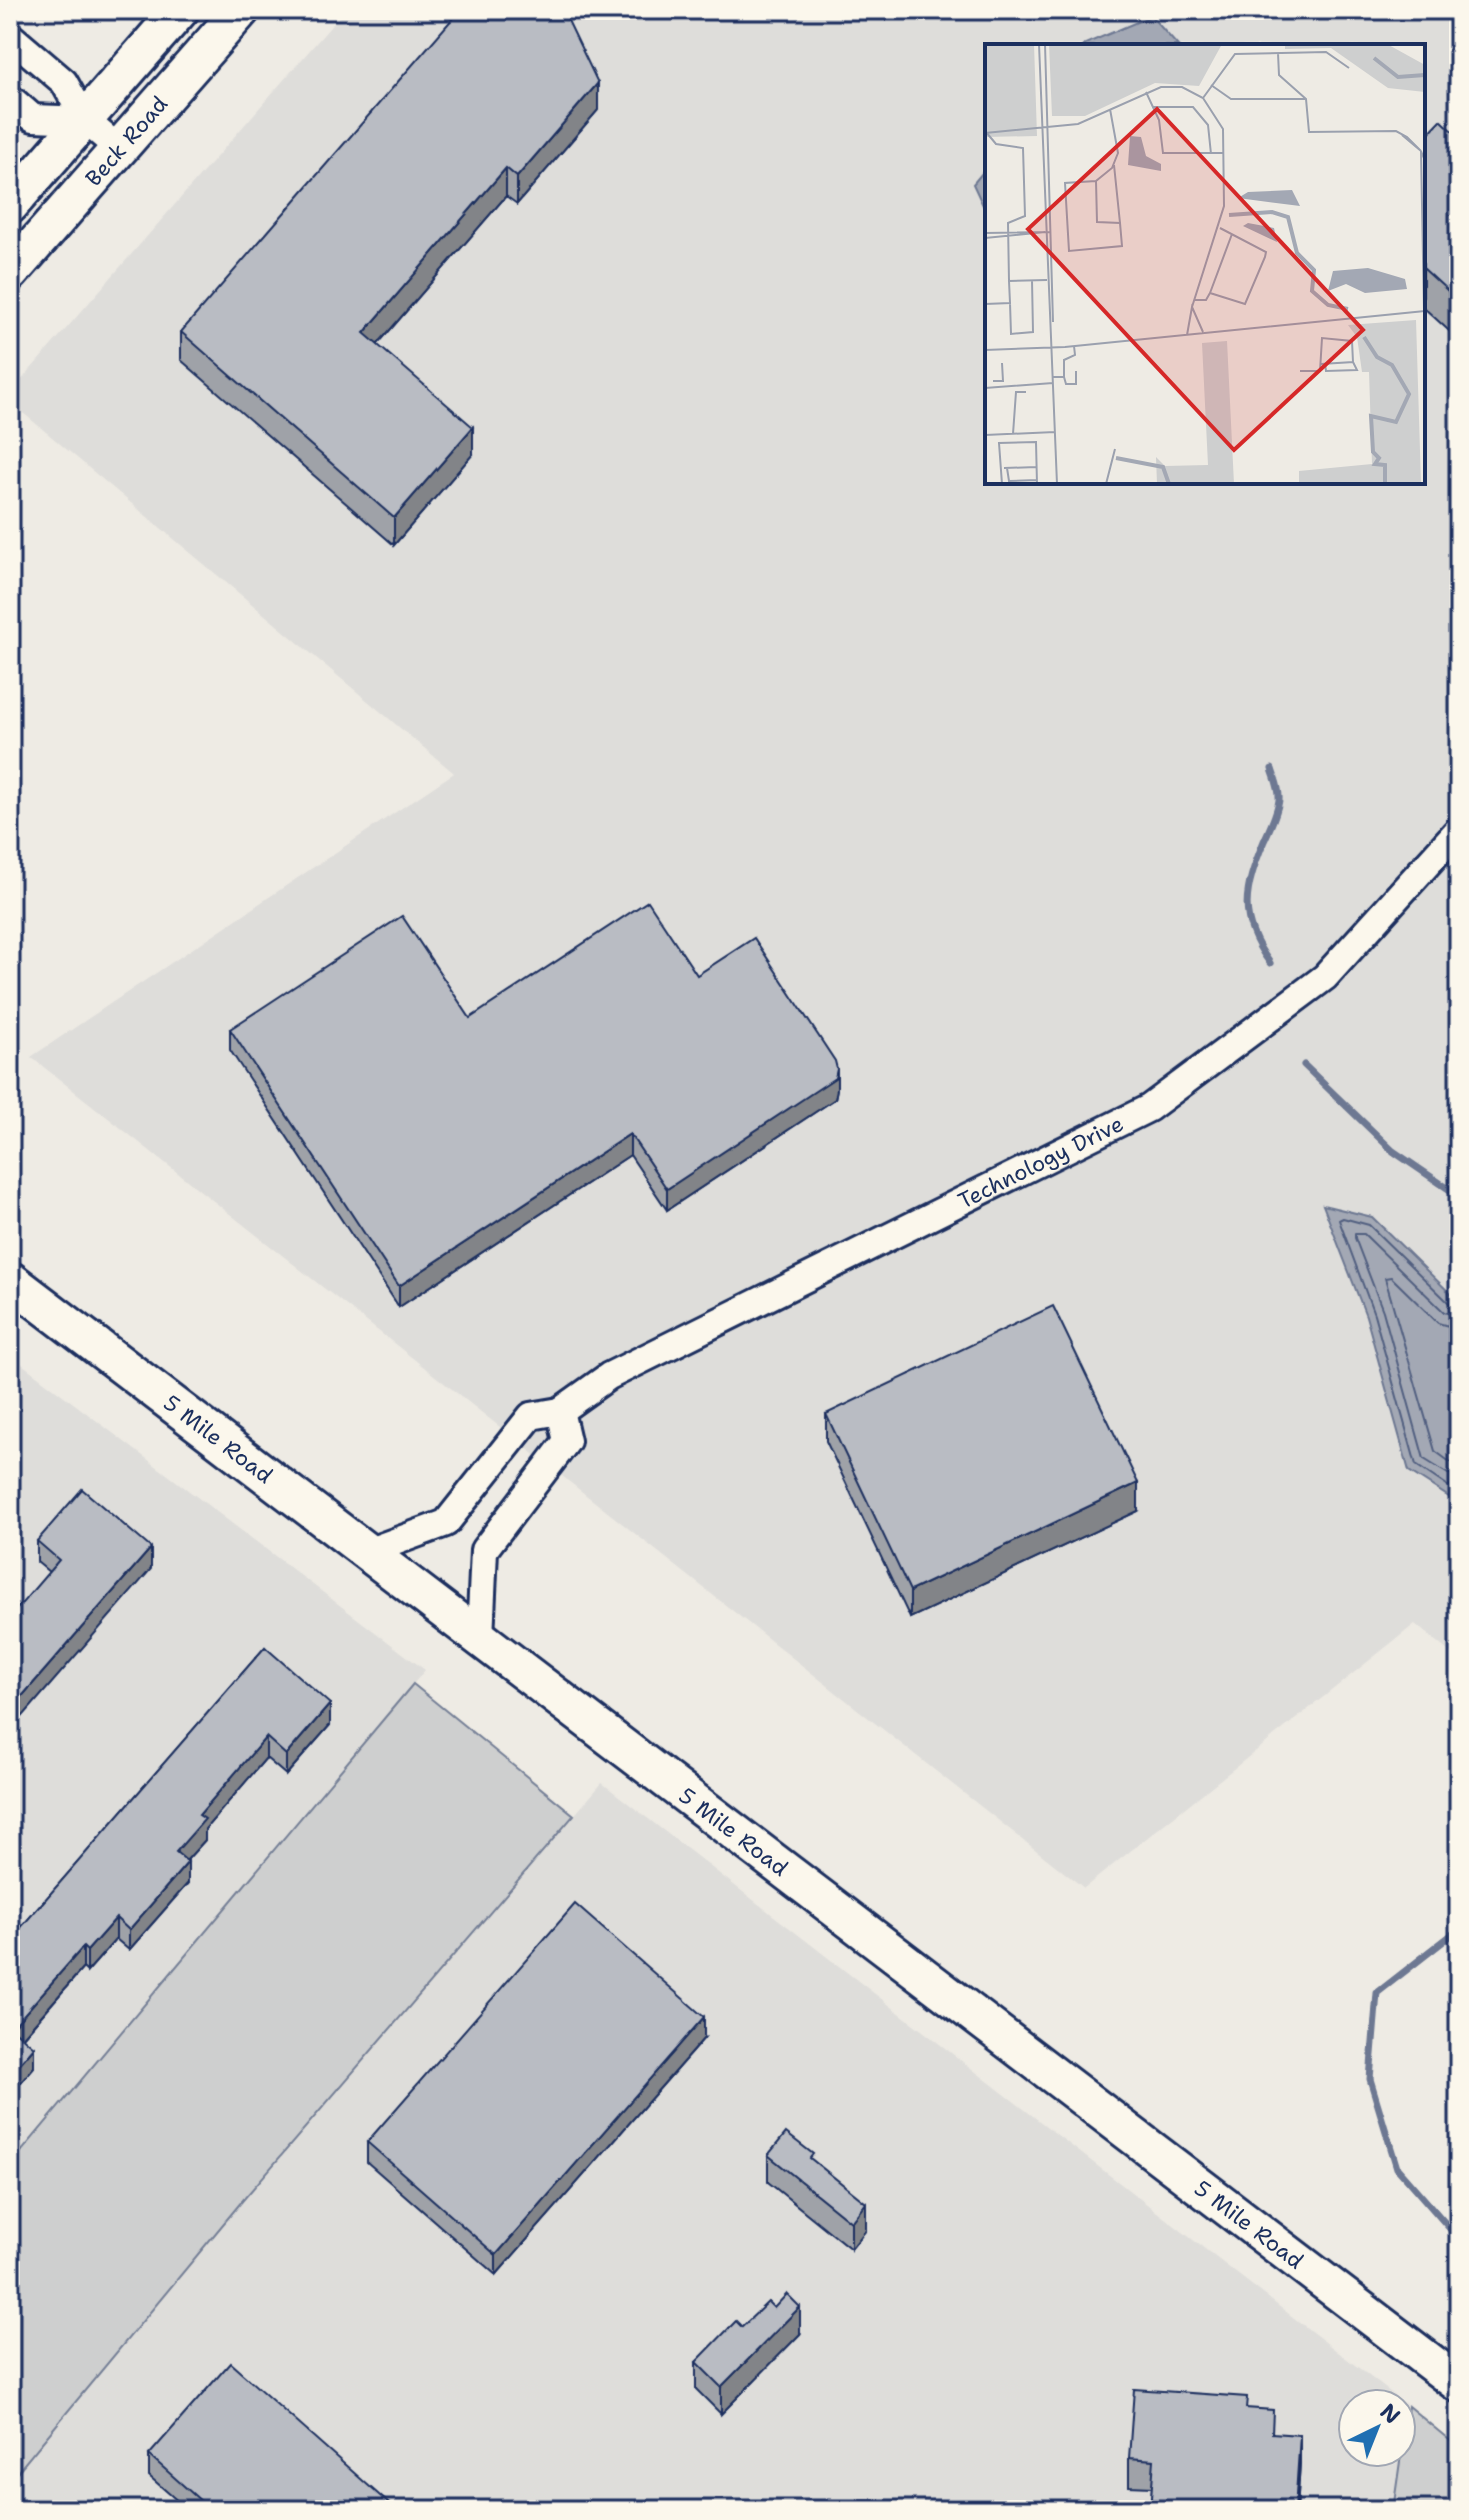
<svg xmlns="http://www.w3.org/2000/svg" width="1469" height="2520" font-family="'Shantell Sans',sans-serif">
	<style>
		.built { fill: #deddda; fill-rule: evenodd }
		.green { fill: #cecfcf; stroke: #747f96; stroke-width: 2 }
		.water { fill: #a3a8b4; stroke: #6d7892; stroke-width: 2 }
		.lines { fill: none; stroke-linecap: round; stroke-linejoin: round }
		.shore { stroke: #515f80; stroke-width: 2 }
		.stream { stroke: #6d7892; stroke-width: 7 }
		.street-casing { stroke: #1b2f5e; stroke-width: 32 }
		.secondary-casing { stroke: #1b2f5e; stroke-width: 42 }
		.street { stroke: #fbf7ec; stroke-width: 26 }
		.secondary { stroke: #fbf7ec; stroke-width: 36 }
		.wall { fill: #9fa2a8; stroke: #1b2f5e; stroke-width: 2 }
		.shaded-wall { fill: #828488; stroke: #1b2f5e; stroke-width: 2 }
		.building { fill: #b9bcc3; stroke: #1b2f5e; stroke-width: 2 }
		.labels { text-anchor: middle; stroke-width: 7; stroke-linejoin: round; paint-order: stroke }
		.street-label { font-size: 22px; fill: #1b2f5e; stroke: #fbf7ec }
		.inset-river { fill: none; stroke: #a3a8b4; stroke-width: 4 }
		.inset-road { fill: none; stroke: #9aa0ae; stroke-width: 2 }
		.view { fill: #d62828; fill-opacity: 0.15; stroke: #d62828; stroke-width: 4 }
		.inset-edge { fill: none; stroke: #1b2f5e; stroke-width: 4 }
	</style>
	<rect width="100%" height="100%" fill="#eeebe4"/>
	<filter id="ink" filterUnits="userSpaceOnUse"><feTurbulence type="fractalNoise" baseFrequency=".0125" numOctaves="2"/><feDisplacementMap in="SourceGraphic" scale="16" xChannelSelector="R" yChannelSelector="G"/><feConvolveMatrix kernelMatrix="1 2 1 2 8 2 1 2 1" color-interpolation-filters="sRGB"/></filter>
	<g filter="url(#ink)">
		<path class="built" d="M345,10H1459V1660L1415,1624L1084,1888L31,1057L454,773L10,402V393ZM987,46H1423V482H987Z
			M10,1355L425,1670L10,2165Z
			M602,1783L1408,2406L1393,2510H10V2481L243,2200ZM1353,2404H1401V2452H1353Z"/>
		<path class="green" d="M413,1684L574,1815L243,2200L10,2481V2165Z
			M1408,2406L1459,2448V2510H1393Z"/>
		<path class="water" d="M1151,16L1178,46H1083L1085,44Z
			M987,167V214L973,184Z
			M1323,1205L1372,1217L1459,1302V1490L1449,1497L1409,1471L1366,1316Z"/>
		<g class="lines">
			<path class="shore" d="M1459,1307L1450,1304L1369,1225L1343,1218L1339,1220L1374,1314L1416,1465L1447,1486L1459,1484
				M1459,1317L1444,1312L1364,1234H1355V1238L1383,1311L1424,1459L1448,1474H1459
				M1459,1329L1438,1323L1391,1277L1385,1278L1435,1451L1450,1462H1459"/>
			<path class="stream" d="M1270,963C1237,918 1244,890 1264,841C1270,828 1277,814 1279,800C1280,789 1275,779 1272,769
				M1304,1065L1393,1151L1459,1196
				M1459,1929L1377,1993L1370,2079L1397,2168L1459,2239"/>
			<g class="street-casing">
				<g id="street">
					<path d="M10,36L64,82L85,120L119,149"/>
					<path d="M10,98L33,118L85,120"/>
					<path id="s1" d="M560,1411L609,1376L1149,1108L1325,977L1459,829"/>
					<path d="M367,1552L446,1523L531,1416L560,1411L567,1441L484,1550L480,1638"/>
				</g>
			</g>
			<g class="secondary-casing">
				<g id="secondary">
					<path d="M10,205L180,10"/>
					<path id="s2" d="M10,273L241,10"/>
					<path id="s3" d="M10,1280L1459,2384"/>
				</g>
			</g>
			<use href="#street" class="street"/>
			<use href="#secondary" class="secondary"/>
		</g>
		<path class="wall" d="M598,110L517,204L506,196L377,345L473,454L394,545L181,360V332Z
			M1459,127V340L1423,307V139L1454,132Z
			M697,975L837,1089L835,1099L667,1210L630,1155L399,1307L230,1050V1029L470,1018Z
			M826,1414L1138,1511L910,1618L826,1441Z
			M37,1541L151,1569L49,1572L37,1562Z
			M265,1647L330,1725L286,1775L266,1758L205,1829V1840L186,1861L188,1883L129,1950L116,1939L87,1972L83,1968L23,2037L34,2067L10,2095V1940Z
			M704,2038L496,2275L367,2162V2142Z
			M768,2155L813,2161L866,2230L851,2249L768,2182Z
			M742,2327L800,2334L721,2414L696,2389V2362Z
			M1247,2408L1273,2433L1300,2462L1297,2510H1150L1152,2487L1129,2486V2458Z
			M149,2455L396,2510H188L149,2476Z"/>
		<path class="shaded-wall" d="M598,83V110L517,204V177Z
			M506,168V196L364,360V333Z
			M473,427V454L394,545V518Z
			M837,1069V1089L835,1099L667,1210V1189Z
			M630,1134V1155L399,1307V1286Z
			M1138,1483V1511L910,1618V1591Z
			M151,1548V1569L10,1731V1710Z
			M330,1704V1725L286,1775V1755Z
			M266,1737V1758L205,1829V1840L176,1872V1852L199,1815Z
			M188,1862V1883L129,1950V1930Z
			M116,1918V1939L87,1972V1951Z
			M83,1947V1968L12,2049V2028Z
			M704,2017V2038L496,2275V2255Z
			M34,2047V2067L10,2095V2075Z
			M866,2203V2230L851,2249V2222Z
			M800,2307V2334L721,2414V2387Z
			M1300,2435V2462L1297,2510H1295Z"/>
		<path class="building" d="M460,10H563L598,83L517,177L506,168L364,333L473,427L394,518L181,332Z
			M1441,120L1454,132L1459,127V301L1423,268V139Z
			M648,901L697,975L754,938L835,1061L837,1069L835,1078L667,1189L630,1134L399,1286L230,1029L402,916L470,1018Z
			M1053,1306L1138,1483L910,1591L826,1414Z
			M82,1489L151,1548L10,1710V1617L59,1560L37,1541Z
			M265,1647L330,1704L286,1755L266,1737L199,1815L205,1819L176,1852L188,1862L129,1930L116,1918L87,1951L83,1947L12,2028L34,2047L10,2075V1940Z
			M575,1904L704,2017L496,2255L367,2142Z
			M786,2133L813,2154L810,2158L866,2203L851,2222L768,2155Z
			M787,2294L800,2307L721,2387L696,2362L736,2321L742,2327L768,2302L774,2308Z
			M230,2363L396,2510H211L149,2455Z
			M1134,2389L1247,2397L1246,2408L1273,2410L1272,2433L1300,2435L1295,2510H1150L1154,2460L1129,2458Z"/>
	</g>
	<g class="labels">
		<g class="street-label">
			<text dy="8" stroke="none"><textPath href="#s2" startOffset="176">Beck Road</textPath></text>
			<text dy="8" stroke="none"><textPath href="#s1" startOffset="542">Technology Drive</textPath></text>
			<text dy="8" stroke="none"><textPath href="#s3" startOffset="262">5 Mile Road</textPath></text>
			<text dy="8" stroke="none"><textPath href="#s3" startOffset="910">5 Mile Road</textPath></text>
			<text dy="8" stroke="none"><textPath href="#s3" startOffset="1558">5 Mile Road</textPath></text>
		</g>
	</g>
	<g transform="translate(985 44)">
		<rect width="440" height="440" fill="#eeebe4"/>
		<path d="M0,0H49L52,92L0,93ZM64,0H237L214,42L170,39L100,72H67ZM300,0H402L440,21V48L403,44L346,4L300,5ZM431,276L436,440H314V427L387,420L384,328H377L372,293L363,281ZM242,297L249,440H172L171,413L180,422L223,421L217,299Z" fill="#cecfcf"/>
		<path d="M145,92L156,93L161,112L176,120V127L143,121ZM307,146L315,162L253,154L263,148ZM263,179L289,184L292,198L258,182ZM383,224L420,235L422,245L380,249L361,240L343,247L348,227Z" fill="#a3a8b4"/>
		<path class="inset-river" d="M389,14L413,33L440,31M244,171L287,168L303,173L312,209L329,226L327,247L343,261L363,265M379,293L392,313L407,321L424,350L411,378L386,372L388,408L394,414L390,420L400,421V440M131,414L178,423L184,440"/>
		<path class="inset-road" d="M54,0L72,440M60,0L68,278M293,9L294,31L321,55L324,88L411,87L422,93L436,107L417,91M226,41L246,55H320M161,48L174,76L178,109H239M218,54L250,10L341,8L364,24M168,63H208L223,81L226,110M1,88L11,100L38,104L40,172L23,179L24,237M0,89L93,80L176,43H197L218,54L238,85L239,162L207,263M129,121L135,179M111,137L80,139L84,207L137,202L135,179L112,178L111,137L127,124L133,109L125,65M0,189L65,188M0,194L60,188M225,249L247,190M209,256H221L225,249L260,260L280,213L281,208L235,184M25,259L26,290L48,288L47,236M0,260L25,259L24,237L62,236M439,267L436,107L440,117M202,291L207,263L218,288M0,306L80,303L440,267M340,320L341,327L372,326L368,318M315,327H335L337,294L367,297L368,318L336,320M68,333H79V316L90,311L89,302M79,333L81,340H91V327M8,337H18L17,319M0,344L68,339M28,390L31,348H41M0,391L70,388M19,424L52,423M22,424L24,437L52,436M17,440L14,399L51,398L52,440M121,440L130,405"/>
		<path class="view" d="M172,65L378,286L249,406L43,185Z"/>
		<rect width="440" height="440" class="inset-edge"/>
	</g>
	<rect width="1469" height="2520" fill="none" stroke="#fbf7ec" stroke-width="40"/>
	<rect x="20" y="20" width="1429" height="2480" fill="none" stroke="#1b2f5e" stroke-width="3" filter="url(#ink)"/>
	<g transform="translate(1377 2428) rotate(43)"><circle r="38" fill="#fbf7ec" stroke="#a1a7b3" stroke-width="2"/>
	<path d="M0-6L14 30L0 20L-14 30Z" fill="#1f6fb2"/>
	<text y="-12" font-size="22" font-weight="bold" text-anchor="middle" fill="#1b2f5e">N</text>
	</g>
</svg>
